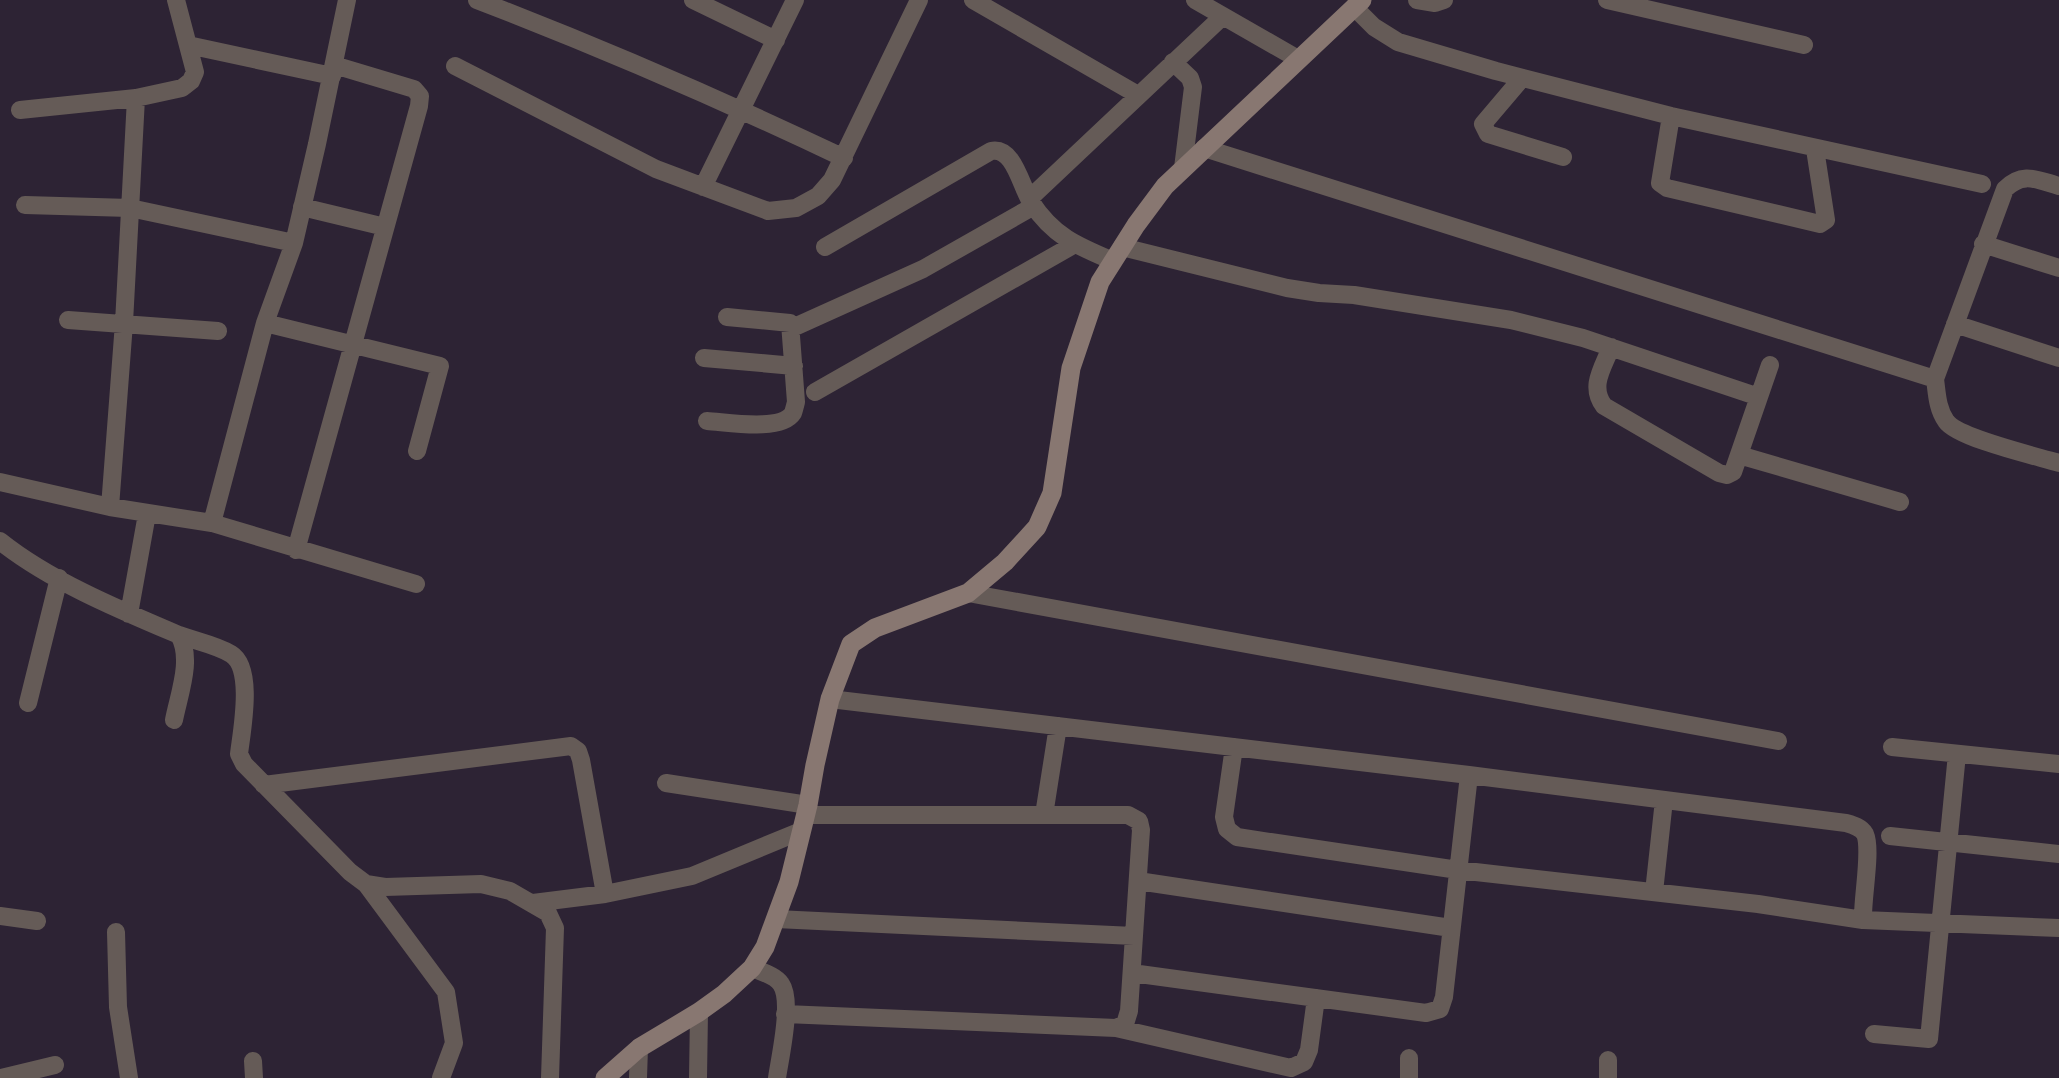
<svg xmlns="http://www.w3.org/2000/svg" width="2059" height="1078" font-family="'Sofia Sans Condensed',sans-serif">
	<style>
		.lines { fill: none; stroke-linecap: round; stroke-linejoin: round }
		.minor { stroke: #655b57; stroke-width: 18 }
		.secondary { stroke: #887771; stroke-width: 19 }
	</style>
	<rect width="100%" height="100%" fill="#2d2334"/>
	<g class="lines">
		<path class="minor" d="M477,0C602,48 724,101 844,158
			M693,0L776,40
			M973,0L1138,95
			M1195,0L1298,59
			M1417,0L1435,3L1444,0
			M1607,0L1804,45
			M1354,7L1374,27L1398,42L1496,71L1671,116L1982,184
			M188,45L332,76
			M1173,62L1190,78L1193,87L1183,168
			M455,66L656,169L768,211L796,208L818,196L832,180L919,0
			M1522,78L1483,124L1488,134L1563,157
			M20,110L136,98L182,88L191,81L195,72L176,0
			M1671,116L1660,183L1667,188L1820,224L1826,220L1815,149
			M1204,148L1935,379
			M2059,186C2037,180 2023,171 2005,189L1935,379C1937,393 1937,408 1946,421C1957,438 2036,456 2059,463
			M703,187L795,0
			M1029,199L1223,16
			M25,205L130,208L294,243
			M302,207L385,227
			M1983,244L2059,268
			M825,247L991,151C1014,146 1021,187 1031,202C1053,236 1077,246 1113,261
			M1122,247L1287,288L1319,293L1354,295L1511,320L1583,338L1759,397
			M68,320L218,331
			M265,323L440,366L417,451
			M1955,324L2059,358
			M790,329L923,269L1034,206
			M1611,347C1603,368 1589,386 1604,406L1719,473L1727,475L1733,472L1770,365
			M704,358L794,366
			M815,392L1075,244
			M707,421C727,422 781,432 793,413C794,410 795,406 796,402L790,323L727,317
			M1739,455L1900,502
			M0,482L110,507L212,523L416,584
			M110,507L124,323L136,98
			M212,523L265,323L294,243L317,144L347,0
			M0,541C50,581 120,610 179,635C193,659 179,694 174,720
			M296,550L419,106L420,96L414,89L334,65
			M968,593L1778,741
			M129,614L147,514
			M179,635C195,641 216,645 231,654C254,668 242,729 239,754L244,764L350,872L366,884L385,887L481,884L510,891L548,913L555,928L550,1078
			M830,699L1469,775L1846,823C1853,825 1861,827 1865,834C1872,850 1862,899 1863,920
			M28,703L59,578
			M1234,747L1224,817L1227,829L1237,837L1458,870L1758,904L1863,920L2059,928
			M1892,747L2059,764
			M666,783L808,805
			M264,785L571,746L578,751L581,760L605,894
			M1044,815L1058,726
			M1890,836L2059,854
			M1138,881L1451,928
			M366,884L446,992L454,1043L441,1078
			M1654,892L1664,800
			M533,903L605,894L692,876L801,831
			M0,916L37,921
			M776,919L1134,936
			M116,932L118,1007L129,1078
			M752,968C761,972 775,975 781,984C793,1001 780,1057 777,1078
			M1132,973L1426,1013L1440,1009L1444,997L1469,775
			M785,1014L1116,1028L1125,1024L1129,1011L1141,830L1139,821L1128,815H806
			M1116,1028L1291,1068L1304,1062L1309,1050L1316,998
			M1874,1034L1929,1039L1957,754
			M1409,1058V1078
			M253,1061L254,1078
			M1,1078L55,1065
			M638,1078L639,1048
			M698,1078L699,1012
			M1608,1078V1060"/>
		<path class="secondary" d="M605,1078L639,1048L699,1012L724,994L752,968L765,947L789,882L808,805L815,765L830,699L851,644L875,628L968,593L1005,562L1037,527L1052,493L1071,368L1100,282L1136,225L1165,186L1362,0"/>
	</g>
</svg>
